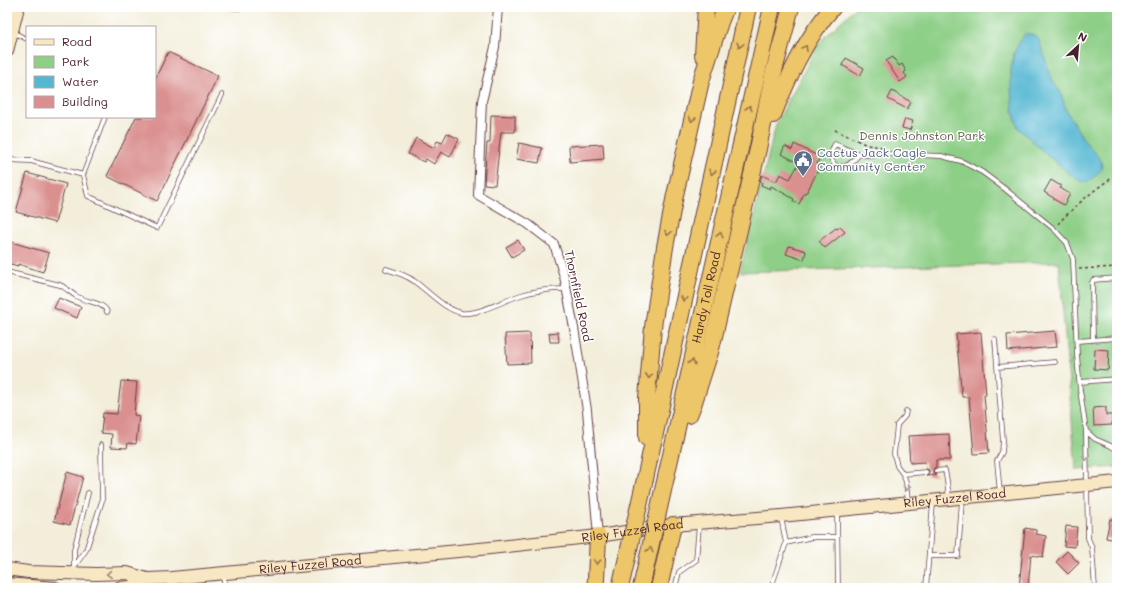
<svg xmlns="http://www.w3.org/2000/svg" width="1124" height="595" font-family="Mali,sans-serif">
	<style>
		.green { fill: #8ecf87; stroke: #6c7759 }
		.water { fill: #54b8d3; stroke: #4f6c7f }
		.building { fill: #da908f }
		.lines { fill: none; stroke-linecap: round; stroke-linejoin: round }
		.lane-casing { stroke: #633e45; stroke-width: 5.5 }
		.street-casing { stroke: #633e45; stroke-width: 10 }
		.secondary-casing { stroke: #633e45; stroke-width: 14 }
		.highway-casing { stroke: #633e45; stroke-width: 18 }
		.path { stroke: #633e45; stroke-width: 1.5; stroke-dasharray: 3 3; stroke-linecap: butt }
		.lane { stroke: #fff; stroke-width: 4 }
		.street { stroke: #fff; stroke-width: 8 }
		.secondary { stroke: #f7e8c3; stroke-width: 12 }
		.highway { stroke: #ecc669; stroke-width: 16 }
		.highway-bridge-casing { stroke: #633e45; stroke-width: 18; stroke-linecap: butt }
		.highway-bridge { stroke: #ecc669; stroke-width: 16 }
		.oneway { stroke: #9b724a }
		.oneway2 { stroke: #ae9aa0 }
		.oneway3 { stroke: #a08477 }
		.labels { text-anchor: middle; stroke-width: 3; stroke-linejoin: round; paint-order: stroke }
		.park-label { font-size: 12px; fill: #625d4b; stroke: #fff }
		.service-label { font-size: 12px; fill: #4e5e75; stroke: #fff; text-anchor: start }
		.street-label { font-size: 12px; fill: #4a1f2b; stroke: #fff }
	</style>
	<rect width="100%" height="100%" fill="#fff"/>
	<filter id="ink" filterUnits="userSpaceOnUse"><feTurbulence type="fractalNoise" baseFrequency=".025" numOctaves="2"/><feDisplacementMap in="SourceGraphic" scale="8" xChannelSelector="R" yChannelSelector="G"/><feConvolveMatrix kernelMatrix="1 2 1 2 8 2 1 2 1" color-interpolation-filters="sRGB"/></filter>
	<filter id="wash" filterUnits="userSpaceOnUse"><feTurbulence type="fractalNoise" baseFrequency=".012" numOctaves="4" result="noise"/><feDisplacementMap in="SourceGraphic" scale="16" xChannelSelector="R" yChannelSelector="G"/><feGaussianBlur stdDeviation="0.9" result="paint"/><feColorMatrix in="noise" values="0 0 0 0 0 0 0 0 0 0 0 0 0 0 0 0 0 1.4 0 .05"/><feComposite in="paint" operator="in"/></filter>
	<g filter="url(#wash)">
		<rect width="100%" height="100%" fill="#f3eeda"/>
		<path class="green" d="M856,7H1117V467L1076,470L1059,262L740,272L776,124L819,43Z"/>
		<path class="water" d="M1025,34H1032L1039,40L1051,76L1055,85L1061,93L1066,110L1084,140L1101,160L1102,169L1095,176L1087,183L1076,179L1045,153L1018,128L1013,111L1011,90V70L1014,53L1021,39Z"/>
		<g id="blocks">
			<path class="building" d="M168,52L218,76L157,201L107,176L136,117H155V79Z
				M893,57L899,66L902,64L906,71L904,73L907,77L900,82L886,61Z
				M846,58L864,68L860,76L842,65Z
				M892,91L911,102L907,109L888,99Z
				M491,115L515,116V132H501L495,185L484,184L487,143H490Z
				M905,119L913,121L910,130L902,128Z
				M447,133L459,139L450,157L441,152L434,164L426,159L424,162L408,154L416,138L434,148L437,141L442,143Z
				M519,143L542,148L539,163L516,159Z
				M603,144L604,159L570,162L569,146Z
				M794,144L820,157L817,164L820,166L807,192H805L799,204L793,201L794,199L787,195L771,186L770,189L761,185L762,182L760,181L762,175L776,182L780,174L790,179L799,163L781,154L785,146L792,150Z
				M27,173L66,184L55,223L16,212Z
				M1051,180L1061,186L1060,188L1070,194L1064,205L1055,200V199L1044,192Z
				M840,227L845,232L825,248L819,241L836,228L837,229Z
				M518,240L524,250L512,257L506,247Z
				M11,242L49,253L43,272L18,264V266L7,263V254Z
				M789,246L806,251L804,260L786,254Z
				M59,298L81,307L77,318L54,308Z
				M1055,331L1057,347L1008,351L1007,335Z
				M558,332L559,342H550L549,333Z
				M981,332L986,395H984L989,453L974,454L969,397H962L956,334Z
				M530,333L531,363L507,364L505,334Z
				M1095,349L1109,350L1108,370L1094,369Z
				M121,381L137,382L134,415L139,416L136,444L128,443L127,448L111,447L112,434L101,433L103,413L117,414Z
				M1106,407V415H1112V425L1094,426L1093,408Z
				M949,434L950,460H936V467L934,468L933,471V473L937,475L926,476L928,475L929,472V470L926,469L925,462L910,463L908,436Z
				M67,472L83,477L70,525L54,521Z
				M1110,519L1117,520V540L1106,538Z
				M1066,526L1077,527L1075,547L1064,546Z
				M1025,528L1036,530V534L1046,536L1043,557L1031,555L1028,588H1019Z
				M1067,551L1079,563L1068,574L1056,562Z"/>
		</g>
	</g>
	<g filter="url(#ink)">
		<use href="#blocks" fill-opacity="0" stroke="#633e45" stroke-width="1"/>
		<g class="lines">
			<g class="lane-casing">
				<path id="lane" d="M226,7L239,8L241,7
					M14,33L27,39
					M860,154C851,162 850,167 837,167C828,158 830,154 835,144L856,153L864,155L894,154L941,156L961,161L982,172L1005,189L1054,229L1067,243L1073,259L1077,355L1080,390L1086,431L1088,538L1092,548L1095,588
					M7,160L31,161L83,175L105,117
					M83,175L88,196L157,228L222,95
					M386,269C396,272 406,275 414,281C428,291 445,310 462,313C478,315 505,300 521,295C536,290 550,289 566,289
					M7,272L60,285C66,288 71,293 76,296C85,302 104,302 107,312
					M995,339L1003,441L1002,452L997,461L1000,493
					M1093,340L1092,283L1093,280L1117,278
					M1077,341L1117,338
					M997,367L1055,362
					M1080,382L1117,379
					M906,411L905,416L897,425L894,454L897,466L903,474L906,482L908,502
					M1086,431L1095,439L1111,446L1117,450
					M936,471L945,470L947,481L949,498
					M903,474L926,472
					M837,512L838,588
					M786,543L812,537H837
					M929,556H958L962,500
					M74,566V550L88,493
					M73,571L74,567L86,550L102,501L101,445
					M168,588L172,579
					M224,588V574
					M675,588L679,572L696,560L699,525
					M773,588V582L786,543L781,517
					M926,588L933,503"/>
			</g>
			<g class="street-casing">
				<path id="street" d="M498,7L495,47L482,101L478,195L528,224L554,244L564,276L574,328L587,410L598,536"/>
			</g>
			<g class="secondary-casing">
				<g id="secondary">
					<path d="M7,51L18,7"/>
					<path id="s1" d="M7,569L28,572L96,574L127,573L147,579L172,578L490,548L598,536L673,525L781,516L1117,482"/>
					<path d="M7,584L55,588"/>
					<path d="M119,588L130,587L147,579"/>
				</g>
			</g>
			<g class="highway-casing">
				<g id="highway">
					<path d="M703,55L706,7"/>
					<path d="M773,115C788,78 806,37 833,7"/>
					<path d="M689,415L693,405L711,349L758,149L773,75L791,7"/>
					<path d="M647,438V398L653,327L665,247L675,195L701,81L720,22L726,7"/>
					<path id="s2" d="M666,477L772,7"/>
					<path d="M645,479L748,7"/>
					<path d="M595,588L596,579L598,536"/>
					<path d="M659,588L673,525"/>
				</g>
			</g>
			<path class="path" d="M835,130L867,145L883,147
				M1058,224C1067,213 1104,180 1117,176
				M1079,269L1117,267"/>
			<use href="#lane" class="lane"/>
			<use href="#street" class="street"/>
			<use href="#secondary" class="secondary"/>
			<use href="#highway" class="highway"/>
			<g class="highway-bridge-casing">
				<path id="highway-bridge" d="M620,588L645,479
					M641,588L666,477"/>
			</g>
			<use href="#highway-bridge" class="highway-bridge"/>
		</g>
		<defs><path id="oneway-chevron" d="M-2-3.5L2.5 0L-2 3.5" fill="none" stroke-width="1.6" stroke-linecap="round" stroke-linejoin="round"/></defs>
		<g class="oneway">
			<use href="#oneway-chevron" transform="translate(740 45) rotate(102)"/>
			<use href="#oneway-chevron" transform="translate(805 48) rotate(-59)"/>
			<use href="#oneway-chevron" transform="translate(749 108) rotate(-77)"/>
			<use href="#oneway-chevron" transform="translate(692 119) rotate(103)"/>
			<use href="#oneway-chevron" transform="translate(712 172) rotate(102)"/>
			<use href="#oneway-chevron" transform="translate(668 233) rotate(101)"/>
			<use href="#oneway-chevron" transform="translate(720 235) rotate(-77)"/>
			<use href="#oneway-chevron" transform="translate(684 299) rotate(102)"/>
			<use href="#oneway-chevron" transform="translate(692 362) rotate(-77)"/>
			<use href="#oneway-chevron" transform="translate(649 376) rotate(95)"/>
			<use href="#oneway-chevron" transform="translate(650 550) rotate(-77)"/>
			<use href="#oneway-chevron" transform="translate(597 562) rotate(92)"/>
		</g>
		<g class="oneway2">
			<use href="#oneway-chevron" transform="translate(1086 458) rotate(90)"/>
			<use href="#oneway-chevron" transform="translate(907 488) rotate(86)"/>
		</g>
		<use class="oneway3" href="#oneway-chevron" transform="translate(109 574) rotate(178)"/>
	</g>
	<defs>
		<g id="civic-pin" transform="scale(1)"><path d="M0 17L-7.5 6A9.5 9.5 0 1 1 7.5 6Z" fill="#5c6f8a" stroke="#fff"/><path d="M-.6-6.5H3V-4.5H.6V-3L4-1V1h2V6H-6V1h2V-1L-.6-3ZM-1.2 2.5V6h2.4V2.5Z" fill="#fff"/></g>
	</defs>
	<g fill-rule="evenodd">
		<use href="#civic-pin" x="803" y="160"/>
	</g>
	<g class="labels">
		<g class="park-label">
			<text x="922" y="140">Dennis Johnston Park</text>
		</g>
		<g class="service-label">
			<text x="817" y="157">Cactus Jack Cagle<tspan x="817" dy="14">Community Center</tspan></text>
		</g>
		<g class="street-label">
			<text transform="translate(578 296) rotate(78)" y="4">Thornfield Road</text>
			<text dy="4" stroke="none"><textPath href="#s2" startOffset="184">Hardy Toll Road</textPath></text>
			<text dy="4" stroke="none"><textPath href="#s1" startOffset="953">Riley Fuzzel Road</textPath></text>
			<text dy="4" stroke="none"><textPath href="#s1" startOffset="629">Riley Fuzzel Road</textPath></text>
			<text dy="4" stroke="none"><textPath href="#s1" startOffset="305">Riley Fuzzel Road</textPath></text>
		</g>
	</g>
	<rect width="1124" height="595" fill="none" stroke="#fff" stroke-width="24"/>
	<rect x="26" y="26" width="130" height="92" fill="#ffffff" stroke="#b7a5aa"/>
	<rect x="34" y="39" width="20" height="6" fill="#f7e8c3" stroke="#b7a5aa"/>
	<text x="62" y="46" font-size="12" fill="#4a1f2b">Road</text>
	<rect x="34" y="56" width="20" height="12" fill="#8ecf87" stroke="#b7a5aa"/>
	<text x="62" y="66" font-size="12" fill="#4a1f2b">Park</text>
	<rect x="34" y="76" width="20" height="12" fill="#54b8d3" stroke="#b7a5aa"/>
	<text x="62" y="86" font-size="12" fill="#4a1f2b">Water</text>
	<rect x="34" y="96" width="20" height="12" fill="#da908f" stroke="#b7a5aa"/>
	<text x="62" y="106" font-size="12" fill="#4a1f2b">Building</text>
	<g transform="translate(1078 46) rotate(26)" stroke="#ffffff" stroke-width="3" paint-order="stroke">
	<path d="M0-3L7 15L0 10L-7 15Z" fill="#4a1f2b"/>
	<text y="-6" font-size="11" font-weight="bold" text-anchor="middle" fill="#4a1f2b">N</text>
	</g>
</svg>
